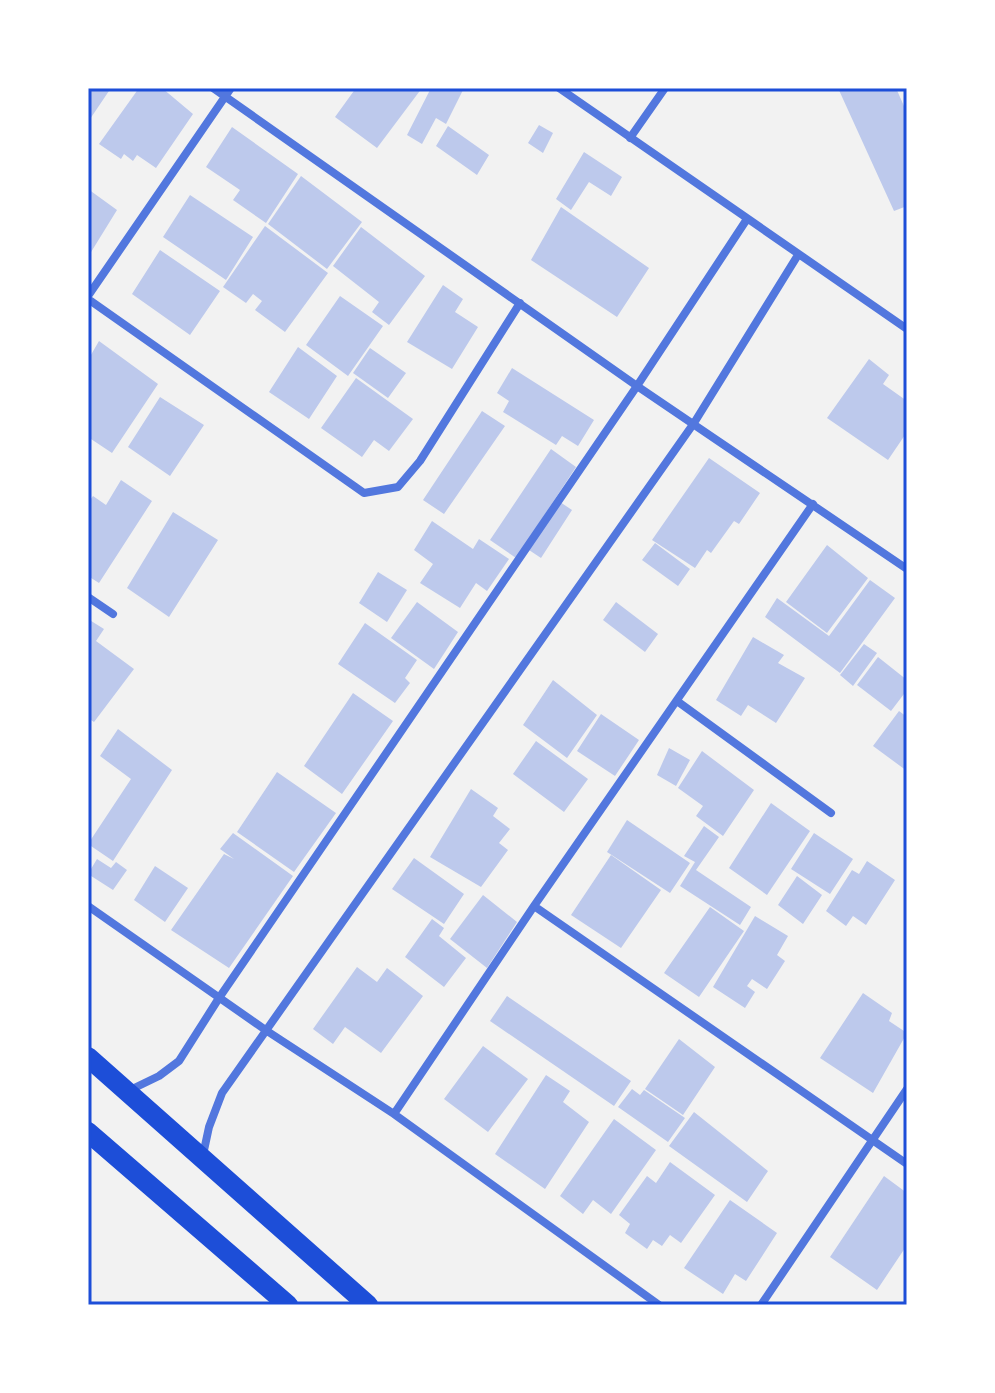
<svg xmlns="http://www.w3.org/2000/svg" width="995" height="1393" font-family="'PT Sans Narrow',sans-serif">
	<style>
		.building { fill: #bdc9ec }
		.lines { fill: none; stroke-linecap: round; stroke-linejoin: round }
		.minor { stroke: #5277de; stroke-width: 8 }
		.primary { stroke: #1d4ed8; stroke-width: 20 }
		.neatline { fill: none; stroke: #1d4ed8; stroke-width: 3 }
	</style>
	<rect width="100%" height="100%" fill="#f2f2f2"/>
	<path class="building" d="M88,88H111L88,122Z
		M139,88H162L193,114L156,168L137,155L133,161L124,154L121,159L99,144Z
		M356,88H422L377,148L335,117Z
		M431,88H464L446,124L436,118L422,144L407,135Z
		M838,88H896L907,113V206L894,211Z
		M539,125L553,133L543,153L528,143Z
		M448,126L489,155L477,175L436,146Z
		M232,127L298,174L266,223L233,200L240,190L206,167Z
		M584,152L622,177L611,196L589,182L571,210L556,199Z
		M301,176L362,222L327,269L268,224Z
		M88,189L117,210L88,257Z
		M190,195L253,237L226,280L163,237Z
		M561,207L649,268L617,317L531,260Z
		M265,226L328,273L285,332L255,310L262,301L253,294L246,303L223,287Z
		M361,227L425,276L389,325L372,312L379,302L333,266Z
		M160,250L220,291L190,335L132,294Z
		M443,285L463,299L455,312L478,327L452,369L407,342Z
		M340,296L383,326L348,376L306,345Z
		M99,341L158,384L112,453L88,437V360Z
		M298,347L337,376L309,419L269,392Z
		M370,348L406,373L388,398L353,373Z
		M869,359L889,375L883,384L907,401V432L888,460L827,418Z
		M512,368L594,420L578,446L562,436L556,445L503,412L509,401L497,393Z
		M356,378L413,419L389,451L374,440L362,457L321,428Z
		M160,397L204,425L170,476L128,447Z
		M482,411L505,426L444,514L423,500Z
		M551,449L576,467L516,558L490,540Z
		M709,458L760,493L739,524L734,521L711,553L707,550L695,568L652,540Z
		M121,480L152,501L99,583L88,576V503L93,496L106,505Z
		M560,502L572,510L541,558L529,550Z
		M173,512L218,540L169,617L127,588Z
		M432,521L473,549L479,539L509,559L487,591L476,583L460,608L420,583L433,564L414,550Z
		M655,543L690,569L678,586L642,560Z
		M827,545L868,578L827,633L786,602Z
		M378,572L407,590L387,622L359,603Z
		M870,580L895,598L840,673L765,617L777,598L829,636Z
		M417,602L458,632L434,669L391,638Z
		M616,602L658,634L645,652L603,620Z
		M88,619L104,629L96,641L134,669L94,722L88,718Z
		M365,623L417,660L405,678L410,683L395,703L338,664Z
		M753,637L784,655L778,663L805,678L776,723L748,705L741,716L716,700Z
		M864,644L877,653L853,686L840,675Z
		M878,657L907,680V690L891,711L857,685Z
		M553,680L597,715L567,758L523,725Z
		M353,693L393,721L342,794L304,766Z
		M899,711L907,717V771L873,746Z
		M601,714L639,740L615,776L577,751Z
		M118,729L172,770L113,861L88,844L131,779L100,756Z
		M536,741L588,779L564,812L513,774Z
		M669,748L690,760L676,786L657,775Z
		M702,751L754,790L723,836L696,816L703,806L678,788Z
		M277,772L336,813L294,872L237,832Z
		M471,789L498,808L493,816L510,829L499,843L508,850L481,887L430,857Z
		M771,803L810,831L767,895L729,868Z
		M627,820L690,863L670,893L607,852Z
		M704,826L719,837L696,870L751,907L740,925L680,886L695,862L684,856Z
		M233,833L293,876L229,968L171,930L224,854L234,859L220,849Z
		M814,833L853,859L830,894L791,869Z
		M611,855L661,890L621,948L571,915Z
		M414,858L464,894L444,924L392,889Z
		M97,859L111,868L116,862L127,870L113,890L88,874Z
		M867,861L895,880L866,925L853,916L846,926L826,911L852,870L859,874Z
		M155,866L188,888L165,922L134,900Z
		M797,876L822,895L803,924L778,905Z
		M483,895L517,922L487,968L450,939Z
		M710,907L744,931L699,997L664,973Z
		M755,916L788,936L777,955L785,961L767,989L752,979L747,986L755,992L745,1008L713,987Z
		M432,919L444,928L439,936L466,958L444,987L405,957Z
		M357,967L377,982L387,968L423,996L381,1053L345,1027L333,1044L313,1029Z
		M863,993L892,1013L889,1021L907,1033L873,1093L820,1058Z
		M507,996L631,1081L614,1106L490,1021Z
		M679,1039L715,1067L683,1115L645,1089Z
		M483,1046L528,1079L488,1132L444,1099Z
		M546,1075L570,1091L563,1102L589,1122L545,1189L495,1154Z
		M632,1089L640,1095L644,1090L685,1118L668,1142L618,1107Z
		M694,1112L768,1171L747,1202L669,1146Z
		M614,1119L656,1150L611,1214L593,1200L583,1214L560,1196Z
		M670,1162L715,1195L681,1243L670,1235L662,1246L653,1240L647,1249L625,1233L630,1224L619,1215L647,1176L656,1183Z
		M884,1176L907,1193V1245L877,1290L830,1257Z
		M730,1200L777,1233L746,1281L735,1274L723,1294L684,1268Z"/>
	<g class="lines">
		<path class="minor" d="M213,88L637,386L907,569
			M559,88L907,329
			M630,138L665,88
			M88,296L231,88
			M88,299L364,493L398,487L420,461L520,303
			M88,597L113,614
			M677,701L831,813
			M88,906L267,1031L394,1114L659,1305
			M534,906L907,1164
			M128,1091L159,1076L179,1061L219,998L637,386L747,219
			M394,1114L534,906L813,504
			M203,1155L209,1127L222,1093L694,423L798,255
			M761,1305L907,1089"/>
		<path class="primary" d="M88,1057L368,1305
			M88,1132L288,1305"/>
	</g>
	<rect width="995" height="1393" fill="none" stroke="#ffffff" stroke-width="180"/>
	<rect x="90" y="90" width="815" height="1213" class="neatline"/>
</svg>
